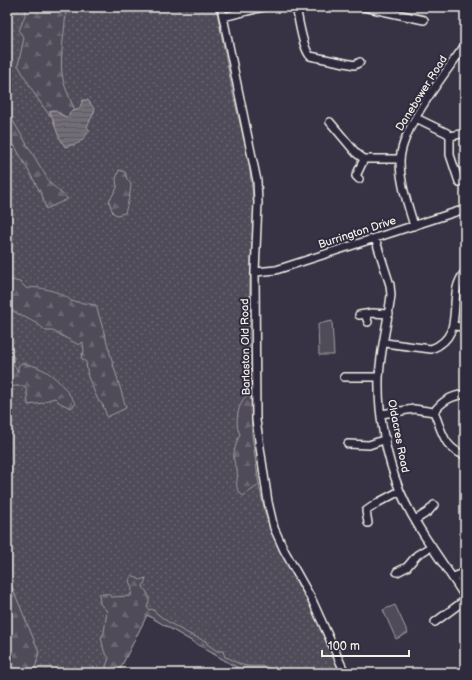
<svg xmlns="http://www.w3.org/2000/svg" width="472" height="680" font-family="'Balsamiq Sans',sans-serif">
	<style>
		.grass { fill: url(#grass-dots); stroke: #a29ea0 }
		.forest { fill: url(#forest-firs); stroke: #a29ea0 }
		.pitch { fill: #504b59; stroke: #a29ea0 }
		.water { fill: url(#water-rules); stroke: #a6a2a4 }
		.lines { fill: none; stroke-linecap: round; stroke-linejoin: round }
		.minor-casing { stroke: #f4f1e8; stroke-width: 10 }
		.minor { stroke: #2f2a3d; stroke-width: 7 }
		.labels { text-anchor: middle; stroke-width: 4; stroke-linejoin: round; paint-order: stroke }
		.street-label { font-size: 11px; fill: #f4f1e8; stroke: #2f2a3d }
	</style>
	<defs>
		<pattern id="grass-dots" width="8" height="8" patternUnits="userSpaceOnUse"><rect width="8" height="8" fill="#504b59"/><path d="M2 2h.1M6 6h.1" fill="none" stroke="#6a6571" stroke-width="1.8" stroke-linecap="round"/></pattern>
		<pattern id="forest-firs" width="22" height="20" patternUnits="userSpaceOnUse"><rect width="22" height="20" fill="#504b59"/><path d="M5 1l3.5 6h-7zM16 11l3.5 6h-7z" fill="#6a6571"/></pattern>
		<pattern id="water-rules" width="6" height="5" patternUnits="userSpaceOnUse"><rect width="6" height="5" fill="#726e77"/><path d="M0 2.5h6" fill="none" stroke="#5b595c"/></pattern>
	</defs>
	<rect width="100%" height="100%" fill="#373244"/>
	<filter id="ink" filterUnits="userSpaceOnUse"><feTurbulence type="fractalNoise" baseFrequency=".025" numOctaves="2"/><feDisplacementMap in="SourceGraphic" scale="8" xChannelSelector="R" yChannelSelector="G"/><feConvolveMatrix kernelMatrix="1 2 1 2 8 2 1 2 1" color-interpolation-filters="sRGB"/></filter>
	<g filter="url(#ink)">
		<path class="grass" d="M7,7H216L233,94L248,157L252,188L254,208L250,282L249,337L252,435L259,485L266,517L290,570L317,618L342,673H246L147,615L118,673H7Z"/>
		<path class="forest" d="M25,7H66C66,27 58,61 63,79C65,89 71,100 75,111L70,113L68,117H66L53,110L50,111V116L35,95L18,65L24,38L19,31L25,15Z
			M7,111L50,183L68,199L46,209L42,195L7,132Z
			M119,170L125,172L127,179L131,184C131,191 127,206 125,213L117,215L113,213L109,201L117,188L116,179Z
			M7,279L20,282L27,289C34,284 66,293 71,301L96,305L126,408L107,417L103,405L98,400L88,377L86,362L81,358L82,354L84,352L83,342L79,345L53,331H46L38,324L7,308Z
			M7,349L14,357L13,363L18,372V366L22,363C50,368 61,382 76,404L71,408L60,403L55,398L48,400L43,403L28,405L27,391L24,386H14L7,389Z
			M246,396L251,397L252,435L259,485L243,496C232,485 239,483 237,470C237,466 235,465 234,461C232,456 237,440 240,434C234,424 238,404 246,396Z
			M7,565L9,566L7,575L39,652L34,673H18L7,650Z
			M132,575L140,580L146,578L143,587C149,594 151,599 147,607L149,610L152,609C164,621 190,636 206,641L207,644L217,651H223L225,657C231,658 234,662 240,664C253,670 264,661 276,673L245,672L147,615L118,673H107L106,666L109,658L104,651L101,637L104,633L107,611L100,604L99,594H109L111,597L131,596L132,588L129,581Z"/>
		<path class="pitch" d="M332,321L334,355H319L318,324Z
			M395,605L408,633L396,639L383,610Z"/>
		<path class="water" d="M83,100H88L95,110L87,127L90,131L79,143L65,147L58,135L50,111L54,110L65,117H68L70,112L79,109Z"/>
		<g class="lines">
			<g class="minor-casing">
				<path id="minor" d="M221,7L257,181L258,203L255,272L256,420L268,502L274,528L284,550L312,600L345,673
					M296,7C299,20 302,46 310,56L355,65L360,62
					M364,7L424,20
					M223,17L264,7
					M416,118L447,133L450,136V155L459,182
					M330,122L356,153L364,159H400
					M450,136L461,134
					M359,179L356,176L364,159
					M414,226C408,205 400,183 400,161C401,127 446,73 465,45
					M375,238L390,285L391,295C388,322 380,351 379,379C378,415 386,457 400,491C416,529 444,563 465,597
					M255,272L276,270L465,209
					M365,314L368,322
					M359,315L372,313L389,314
					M453,326L465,327
					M385,343L431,349C469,335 444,295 465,272
					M344,377H379
					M434,412C442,401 451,396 465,394
					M381,414L414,409L434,412C442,431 444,449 465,455
					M348,444L369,445L386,439
					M415,520L428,512L434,505
					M368,523L366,511L379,502L400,491
					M397,572L407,567L417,555L432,546
					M453,578L465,571
					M435,622L465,600"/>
			</g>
			<use href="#minor" class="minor"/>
		</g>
	</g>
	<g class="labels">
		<g class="street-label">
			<text transform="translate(421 93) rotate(-58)" y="4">Danebower Road</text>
			<text transform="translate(357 232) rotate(-18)" y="4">Burrington Drive</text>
			<text transform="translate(245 347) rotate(-91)" y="4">Barlaston Old Road</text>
			<text transform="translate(399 436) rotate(79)" y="4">Oldacres Road</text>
		</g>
	</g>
	<rect width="472" height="680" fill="none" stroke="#2f2a3d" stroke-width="24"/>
	<rect x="12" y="12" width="448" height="656" fill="none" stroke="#f4f1e8" stroke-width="1.5" filter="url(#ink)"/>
	<path d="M322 650v6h87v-6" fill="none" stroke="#f4f1e8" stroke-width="2"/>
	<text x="328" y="650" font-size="12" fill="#f4f1e8" stroke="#2f2a3d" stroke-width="3" paint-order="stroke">100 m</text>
</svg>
